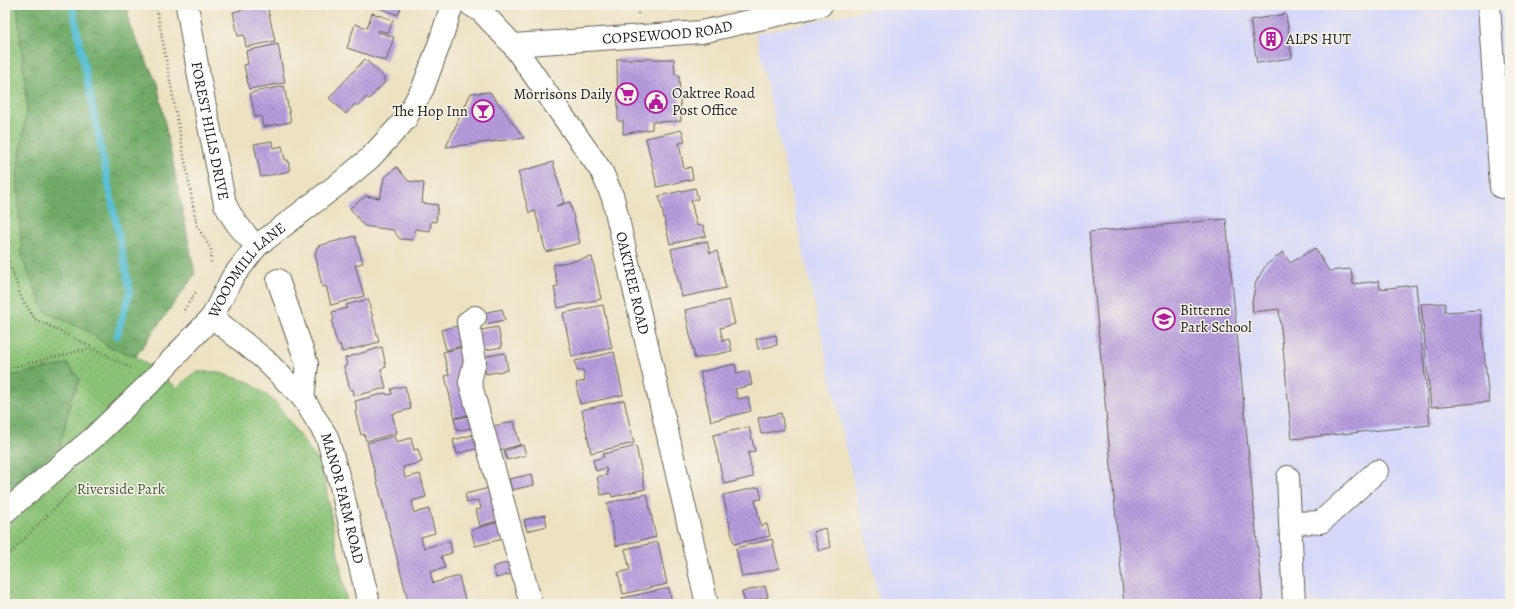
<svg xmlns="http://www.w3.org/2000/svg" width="1515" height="609" font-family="Alegreya,serif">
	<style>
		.built { fill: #d5d8f9 }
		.green { fill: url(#green-dots); stroke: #54704a }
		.forest { fill: url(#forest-crowns); stroke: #466342 }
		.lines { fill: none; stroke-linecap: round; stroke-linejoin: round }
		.stream { stroke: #56bed3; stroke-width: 7 }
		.building { fill: url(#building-back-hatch) }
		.minor-casing { stroke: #656156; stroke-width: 24 }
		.path { stroke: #656156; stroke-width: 2.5; stroke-dasharray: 1 3; stroke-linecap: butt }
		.minor { stroke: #fff; stroke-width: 22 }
		.labels { text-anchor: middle; stroke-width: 3; stroke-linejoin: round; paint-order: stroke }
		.street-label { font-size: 15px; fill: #1c1c1c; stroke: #f7f3e8 }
		.poi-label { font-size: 15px; fill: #1c1c1c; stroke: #f7f3e8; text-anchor: start }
		.park-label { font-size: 15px; fill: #43573c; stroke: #f7f3e8 }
	</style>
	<defs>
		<pattern id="green-dots" width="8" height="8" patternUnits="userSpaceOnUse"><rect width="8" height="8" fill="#8cc478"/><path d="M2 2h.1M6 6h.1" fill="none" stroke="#78a867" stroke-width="1.8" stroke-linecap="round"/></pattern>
		<pattern id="forest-crowns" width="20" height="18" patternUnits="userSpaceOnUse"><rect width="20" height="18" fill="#71aa68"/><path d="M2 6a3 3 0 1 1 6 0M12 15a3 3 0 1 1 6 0" fill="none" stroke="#5c8a55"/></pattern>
		<pattern id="building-back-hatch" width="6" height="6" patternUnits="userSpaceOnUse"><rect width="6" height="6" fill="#b69dde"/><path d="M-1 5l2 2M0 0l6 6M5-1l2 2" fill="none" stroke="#937fb3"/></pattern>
	</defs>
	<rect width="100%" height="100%" fill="#f7f3e8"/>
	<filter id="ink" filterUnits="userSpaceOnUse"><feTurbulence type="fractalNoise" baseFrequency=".025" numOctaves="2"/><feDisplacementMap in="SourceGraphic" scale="8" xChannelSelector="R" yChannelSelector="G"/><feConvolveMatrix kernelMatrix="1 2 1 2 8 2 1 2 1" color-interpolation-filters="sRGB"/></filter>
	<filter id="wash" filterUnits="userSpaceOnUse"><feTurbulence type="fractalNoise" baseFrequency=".012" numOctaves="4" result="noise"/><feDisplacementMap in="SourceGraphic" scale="16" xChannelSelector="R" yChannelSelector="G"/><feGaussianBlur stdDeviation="0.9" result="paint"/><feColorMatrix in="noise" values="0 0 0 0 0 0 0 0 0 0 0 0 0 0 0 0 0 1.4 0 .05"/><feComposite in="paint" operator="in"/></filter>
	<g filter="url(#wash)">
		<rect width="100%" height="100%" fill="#ece2c2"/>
		<path class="built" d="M889,5H1510V603L880,604L756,34Z"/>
		<path class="green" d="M5,5H41L109,347L136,356L177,388L195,372H217L249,382L275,402L322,467L347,604H5Z"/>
		<path class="forest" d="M17,5H128L129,25L157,83L195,274L136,356L109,347L86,330L45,312L22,259L17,174L27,107Z
			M68,364L80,380L71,400L60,446L5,492V377Z"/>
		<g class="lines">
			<path class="stream" d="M72,5L130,291L117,336"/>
		</g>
		<g id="blocks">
			<path class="building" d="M264,5H267L275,41L246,47L244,35L238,36L233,12Z
				M374,5H402L398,15Z
				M372,13L393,20L388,33L379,30L378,32L394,37L386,61L347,48L355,24L367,28Z
				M1286,14L1292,58L1257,63L1250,20Z
				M278,44L285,83L249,89L244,65L248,64L246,51Z
				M365,59L385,78L383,79L385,82L369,99L366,97L358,106L355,104L346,114L329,98Z
				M617,59H674L675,75H679L681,121L652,122V129L623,134V121H618Z
				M284,86L291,122L263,127L261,116L255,117L250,93Z
				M490,92L524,138L446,147L471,93Z
				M682,130L685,142L679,143L684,169L691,167L693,179L657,187L646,138Z
				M272,141L273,148L282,146L285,160H288L290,171L261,177L254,144Z
				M553,162L564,203L556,206L570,202L580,243L546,252L535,211L529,213L518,172Z
				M397,167L408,181L424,183L422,203L438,205L436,222L431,221L430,231L415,229L413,240L400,239L393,230L364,226L350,208L366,196L380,198L384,178Z
				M695,188L698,199L691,201L697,226L703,225L706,236L670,244L659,196Z
				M1226,219L1263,604H1124L1089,232Z
				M355,236L363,263L355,265L364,296L331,305L326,286L322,287L315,253L318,246Z
				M707,241L710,253L717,251L726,288L682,297L671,249Z
				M1315,248L1329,271L1351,269L1353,284L1379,281L1380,289L1416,285L1430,425L1292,439L1279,309L1253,312L1252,302L1256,282L1266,265L1283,252L1290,263Z
				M592,257L601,299L558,308L554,287L558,286L553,265Z
				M368,299L379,342L342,352L340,344L338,345L334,333L332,321L334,320L332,312L347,308L346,305Z
				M729,300L735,324L720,328L723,341L729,339L732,351L695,359L685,310Z
				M1445,303V312L1480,310L1489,402L1431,407L1421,304Z
				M603,305L612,348L572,356L563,313Z
				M502,309L505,320L485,324L483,313Z
				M461,325L462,346L446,350L441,330Z
				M498,327L502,347L480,351L476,331Z
				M776,335L777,345L758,349L756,339Z
				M382,347L386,367L381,369L386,388L354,396L353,389L350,390L344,366L347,365L345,358Z
				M464,347L473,414L455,418L445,376L449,375L443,352Z
				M614,352L623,395L580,404L576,383L585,381L583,370L577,371L575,361Z
				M505,353L508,370L486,374L482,357Z
				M735,364L737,374L749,371L752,385L735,389L738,399L748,397L751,411L711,421L700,372Z
				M405,386L411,409L392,414L397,433L366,441L364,434L361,435L355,411L357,410L355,401L386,393L387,395L392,394L391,389Z
				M624,400L634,443L591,453L582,410Z
				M781,413L784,429L761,434L758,418Z
				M472,415L475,427L457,431L454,419Z
				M514,421L520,445L496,451L490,427Z
				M749,427L755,451L748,453L753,477L724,484L713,435Z
				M476,434L479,448L457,454L453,440Z
				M394,436L396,442L411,438L414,450L418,449L422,462L403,467L405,478L420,474L426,497L412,501L414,513L429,509L435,533L421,537L424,548L450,541L452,553L441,556L445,568L430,572L433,583L459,576L465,600L451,604H409L367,443Z
				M523,445L526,455L507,460L504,451Z
				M636,446L645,489L612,497L611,493L601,495L597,477L607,475L606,468L596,471L593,460L604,457L603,454Z
				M532,474L534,485L512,490L509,479Z
				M493,487L501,520L480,526L476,510L481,509L479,500L467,503L465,494Z
				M759,487L762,499L755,500L761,526L767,524L770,536L734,544L723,495Z
				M647,494L656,537L616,546L607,503Z
				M545,515L547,526L527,531L524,520Z
				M502,521L507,538L475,546L471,530Z
				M825,528L831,547L819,551L813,532Z
				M772,539L779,568L742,577L736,548Z
				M658,542L667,584L623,594L618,573L630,570L625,549Z
				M512,561L515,573L496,578L493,567Z
				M765,586L768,597L745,603L742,592Z
				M669,588L672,604H623L622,598Z
				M781,599L782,604H765V603Z"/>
		</g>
	</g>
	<g filter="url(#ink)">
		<use href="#blocks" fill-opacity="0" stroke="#656156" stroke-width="1"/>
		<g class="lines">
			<g class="minor-casing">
				<g id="minor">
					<path id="s1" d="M187,5L199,77L225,204C233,221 243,233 257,246"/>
					<path id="s2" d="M471,5L481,11L513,45L602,172L613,198L707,604"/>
					<path d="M1489,5L1501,187"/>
					<path id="s3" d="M513,45L701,32L821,5"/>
					<path d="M278,280L307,364L303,398"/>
					<path id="s4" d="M212,317L264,359L303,398L327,437L340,482L369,604"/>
					<path d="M475,317L468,322L475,361L470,382L531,604"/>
					<path d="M1288,477L1294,604"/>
					<path id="s5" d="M5,512L93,438L149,384L212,317L232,278L257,246L345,179L370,158L405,120L423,88L440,42L452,5"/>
					<path d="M1290,523L1321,522L1377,471"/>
				</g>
			</g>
			<path class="path" d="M156,5L197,226L211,249V264
				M637,5L638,14
				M5,250L22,299L35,319L92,347
				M184,310L196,292
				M5,369L92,348L131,368
				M5,558L78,484"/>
			<use href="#minor" class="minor"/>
		</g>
	</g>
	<defs>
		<g id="building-ring" transform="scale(1.15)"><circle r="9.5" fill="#f7f3e8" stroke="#b5179e" stroke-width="1.5"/><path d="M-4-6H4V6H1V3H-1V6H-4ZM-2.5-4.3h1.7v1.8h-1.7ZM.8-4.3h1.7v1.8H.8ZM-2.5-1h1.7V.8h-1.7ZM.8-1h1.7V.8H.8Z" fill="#b5179e"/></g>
		<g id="supermarket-ring" transform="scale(1.15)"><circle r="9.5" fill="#f7f3e8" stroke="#b5179e" stroke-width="1.5"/><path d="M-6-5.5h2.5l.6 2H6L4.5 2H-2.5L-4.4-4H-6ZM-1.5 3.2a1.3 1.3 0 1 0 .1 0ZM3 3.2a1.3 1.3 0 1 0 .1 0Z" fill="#b5179e"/></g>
		<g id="civic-ring" transform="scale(1.15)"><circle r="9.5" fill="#f7f3e8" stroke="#b5179e" stroke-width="1.5"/><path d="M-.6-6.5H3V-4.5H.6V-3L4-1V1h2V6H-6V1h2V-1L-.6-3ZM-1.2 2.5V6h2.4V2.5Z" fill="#b5179e"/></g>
		<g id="bar-ring" transform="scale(1.15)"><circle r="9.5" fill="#f7f3e8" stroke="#b5179e" stroke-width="1.5"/><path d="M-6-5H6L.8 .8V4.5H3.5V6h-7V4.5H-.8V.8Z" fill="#b5179e"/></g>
		<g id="school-ring" transform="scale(1.15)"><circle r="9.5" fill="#f7f3e8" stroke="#b5179e" stroke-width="1.5"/><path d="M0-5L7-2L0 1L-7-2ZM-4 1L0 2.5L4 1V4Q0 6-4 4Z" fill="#b5179e"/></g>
	</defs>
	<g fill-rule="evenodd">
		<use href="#building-ring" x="1271" y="39"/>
		<use href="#supermarket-ring" x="627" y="94"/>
		<use href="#civic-ring" x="656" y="102"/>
		<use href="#bar-ring" x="483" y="111"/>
		<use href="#school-ring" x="1164" y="319"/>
	</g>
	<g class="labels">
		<g class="street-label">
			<text dy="5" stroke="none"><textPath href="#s3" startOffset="155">COPSEWOOD ROAD</textPath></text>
			<text dy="5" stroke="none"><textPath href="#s1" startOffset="128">FOREST HILLS DRIVE</textPath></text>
			<text dy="5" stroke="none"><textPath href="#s5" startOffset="344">WOODMILL LANE</textPath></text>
			<text dy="5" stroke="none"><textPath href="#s2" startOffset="329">OAKTREE ROAD</textPath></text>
			<text dy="5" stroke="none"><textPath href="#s4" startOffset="231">MANOR FARM ROAD</textPath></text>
		</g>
		<g class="poi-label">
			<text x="1286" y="44">ALPS HUT</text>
			<text x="672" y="98">Oaktree Road<tspan x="672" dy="17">Post Office</tspan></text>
			<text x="612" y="99" text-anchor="end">Morrisons Daily</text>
			<text x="468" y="116" text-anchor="end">The Hop Inn</text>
			<text x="1180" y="315">Bitterne<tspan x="1180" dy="17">Park School</tspan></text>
		</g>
		<g class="park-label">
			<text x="121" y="494">Riverside Park</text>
		</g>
	</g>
	<rect width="1515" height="609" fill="none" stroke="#f7f3e8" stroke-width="20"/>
</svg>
